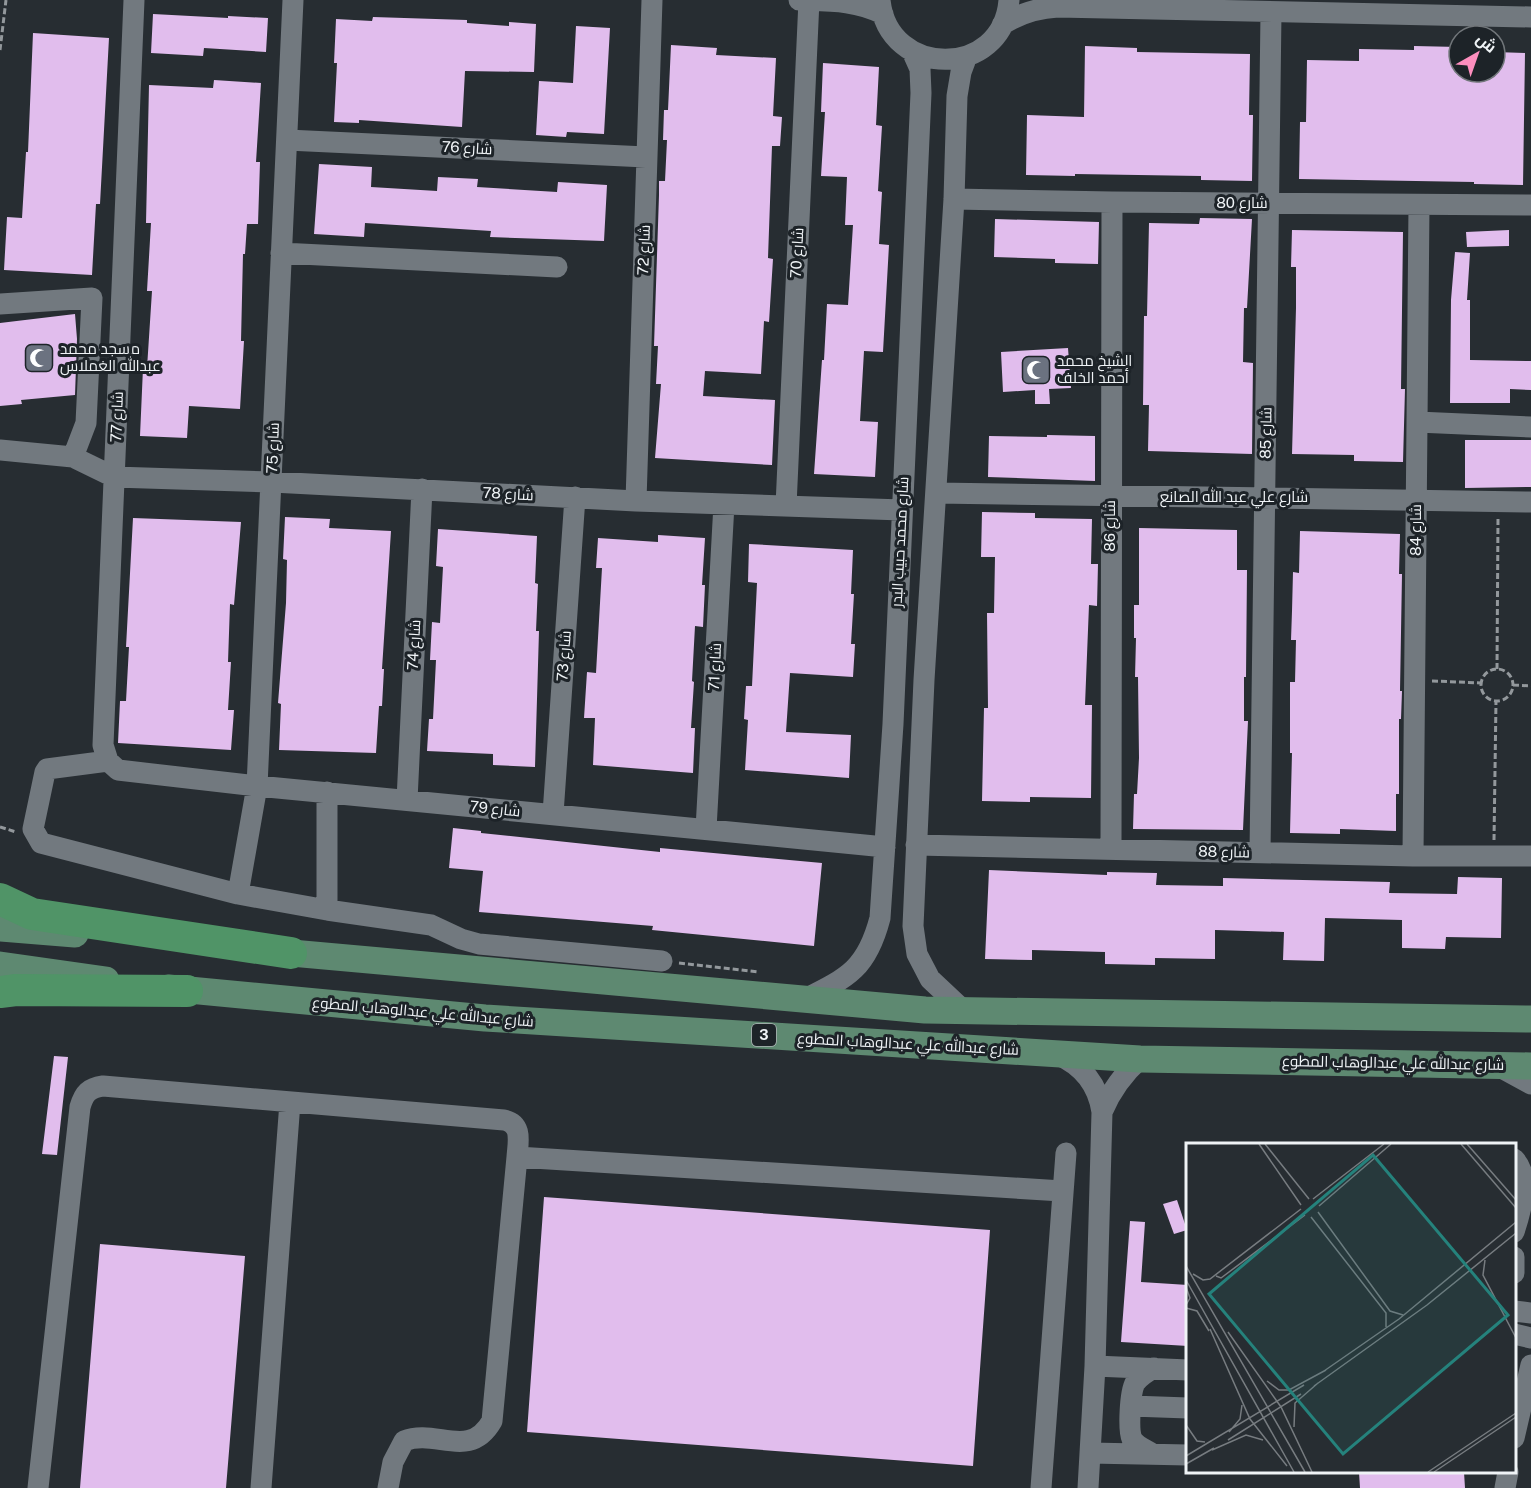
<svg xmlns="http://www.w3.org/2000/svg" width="1531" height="1488" font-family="'Public Sans',Cairo,sans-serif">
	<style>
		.building { fill: #e1bded }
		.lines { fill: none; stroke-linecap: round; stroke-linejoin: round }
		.path { stroke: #93989c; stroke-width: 3; stroke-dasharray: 6 3; stroke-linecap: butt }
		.minor { stroke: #72797f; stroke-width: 21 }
		.major { stroke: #5e8971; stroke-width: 27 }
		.highway { stroke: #509467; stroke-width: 32 }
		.labels { text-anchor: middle; stroke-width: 6; stroke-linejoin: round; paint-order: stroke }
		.shield { fill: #1d2328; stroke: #b0b5b8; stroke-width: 1.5 }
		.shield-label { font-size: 14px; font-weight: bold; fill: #eff3f6 }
		.street-label { font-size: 15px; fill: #eff3f6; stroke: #1d2328 }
		.poi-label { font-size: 15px; fill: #eff3f6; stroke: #1d2328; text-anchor: start }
		.inset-road { fill: none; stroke: #777c80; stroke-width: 1.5 }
		.view { fill: #25827c; fill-opacity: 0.15; stroke: #25827c; stroke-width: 3 }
		.inset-edge { fill: none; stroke: #eff3f6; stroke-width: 3 }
	</style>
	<rect width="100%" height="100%" fill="#272d32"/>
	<path class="building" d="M153,14L228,18V16L268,18L266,52L204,48L203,56L151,53Z
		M373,17L467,20V23L509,26V22L536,24L534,72L465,71L462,127L359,120V123L334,122L337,63H334L336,19L372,21Z
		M576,26L610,28L604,134L567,132L566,137L536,135L539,81L573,83Z
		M33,33L109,38L100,204H96L92,275L4,270L7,217L22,218L26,152H28Z
		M671,45L717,48L716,55L776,58L773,116L782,117L780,146H772L768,258L773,259L769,322L764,321L761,374L705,371L703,396L775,400L772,465L655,458L661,384H656L658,346H654L659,195V181H665L667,140H663L664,110H668Z
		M1085,46L1137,48V52L1250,54L1249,115H1253L1252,181L1201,180V176L1075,174V176L1026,175L1027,115L1084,117Z
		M1414,46L1459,47V72H1495V52L1525,53L1523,185L1474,184V182L1299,179L1300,122H1306L1307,60L1359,61V49L1414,50Z
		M823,63L879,67L876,125L882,126L878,191L882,192L879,244L889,245L883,352L864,351L860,421L878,422L875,477L814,474L822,360H824L827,304L848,305L853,225H845L847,177L821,176L825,112H821Z
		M214,80L261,83L256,162H260L258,224H247L245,254H243L241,341H244L240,409L189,406L187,438L140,436L143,368H147L152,291H147L151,223H146L149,85L213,88Z
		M319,164L372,167L371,187L437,191L438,177L478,179L477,187L557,192L558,182L607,185L604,241L490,237L491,231L365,223L364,237L314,234Z
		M1200,218L1252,219L1247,308H1244L1243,362L1253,363L1252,454L1148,451L1149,405H1143L1144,316H1147L1149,223L1199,224Z
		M995,219L1099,222L1098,264L1055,263V259L994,257Z
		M1292,230L1403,232L1401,389H1405L1403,462L1354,461V455L1292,454L1296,308V267H1291Z
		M1509,230V246L1467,247L1466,232Z
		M1455,252L1470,253L1467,300H1470V360L1531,361V390L1510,389V403H1450L1451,300Z
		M75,314L77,339L75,395L21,400L22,404L0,406V323Z
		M1068,348L1071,388L1049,389L1050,404H1035V390L1003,392L1001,352Z
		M1047,435L1095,436V481L988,477L989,436L1047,437Z
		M1465,440H1531V487L1465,488Z
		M982,512L1035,513V518L1092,519L1091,564H1098L1097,606L1089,605L1085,705H1092L1091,798L1030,797V802L982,801L984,708H988L987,613H994L995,557H981Z
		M285,517L330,519L329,528L391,531L382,669H384L382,706H379L376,753L279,750L281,704L278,703L286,603L287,560L283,559Z
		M133,518L241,522L234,605L230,604L228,662H231L228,710H234L231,750L118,743L120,701H126L129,647H126Z
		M1139,528L1237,530V570H1247L1246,677H1244V721H1248L1243,830L1133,829L1134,794H1137L1139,758L1138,677H1135L1136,638H1134V605H1139Z
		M438,529L537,536L535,583L538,584L536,631H539L535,767L493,765V754L427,751L429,719H433L436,660H430L432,622L440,623L443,567L436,566Z
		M1300,531L1400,534L1399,574H1402L1400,691H1402L1401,719H1399V794H1396V831L1340,829V834L1290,833L1292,753H1290V682H1295L1296,640H1291L1292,611L1293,572L1299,573Z
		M658,535L705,538L702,585H705L703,627L695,626L692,681L694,682L691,728H695L693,773L593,765L595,718H584L587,672L596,673L602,568H596L598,538L658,542Z
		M749,544L853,550L851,594H854L851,644H855L853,677L790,673L786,732L851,735L849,778L745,770L748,720L744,719L746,686H752L757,583L748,582Z
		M453,828L481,831V833L660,852V848L822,863L814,946L652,930L653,926L479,912L483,871L449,868Z
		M989,870L1107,875V872L1157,873L1156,885L1223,886V878L1390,882L1389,893L1457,894L1458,877L1502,878L1501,938L1446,937L1445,949L1402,948V920L1325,918L1324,961L1283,960L1284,932L1215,930V959L1155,958V965L1105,964V952L1032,950V960L985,959Z
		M54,1056L68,1057L57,1155L42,1154Z
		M544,1197L990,1230L973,1466L527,1432Z
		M1177,1200L1187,1230L1174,1234L1163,1204Z
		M1130,1221L1145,1222L1141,1282L1188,1285V1346L1121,1342Z
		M100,1244L245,1256L226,1488H80Z
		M1359,1472H1464L1465,1488H1360Z"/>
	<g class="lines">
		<path class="path" d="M0,50L6,0
			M1497,669L1498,518
			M1481 685a16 16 0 1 1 32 0a16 16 0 1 1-32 0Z
			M1432,681L1481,683
			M1513,685L1531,686
			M0,827L16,832
			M1494,840L1496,701
			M679,963L759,972"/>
		<path class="minor" d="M799,0C828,1 856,0 883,14
			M880,0C888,79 1003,79 1009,0
			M1002,25C1020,13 1037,8 1058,7L1531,17
			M287,140L646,157
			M954,199L1112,202L1531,205
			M281,253L557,267
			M0,304L92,298L86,423L73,457
			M1417,422L1531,427
			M0,450L73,457L114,477L272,482L636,501L902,510
			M937,493L1531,502
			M636,501L652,0
			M786,506L809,0
			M108,761L118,770L257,786L885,847
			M108,761L47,769L45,772L33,829L41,843L238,894L327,910L431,925L461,939L479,944L662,961
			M108,761L103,745L134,0
			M407,800L422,489
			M553,814L575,497
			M706,829L724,504
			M916,845L1413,856H1531
			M1111,849L1112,202
			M1260,853L1271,13
			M1413,856L1419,205
			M238,894L257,786L293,0
			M327,910V792
			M805,999C849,977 867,968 880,918L893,724L921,93L920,69L912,51
			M963,1010L930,979L917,954L913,926L924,680L954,199L957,96L961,72L967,56
			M1058,1055C1083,1066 1098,1085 1102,1112L1095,1366L1088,1488
			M1498,1066L1531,1084
			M1102,1112C1111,1091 1123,1074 1140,1059
			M517,1157L1062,1191
			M1514,1159C1531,1176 1521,1211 1514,1232
			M1514,1257V1273
			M1514,1311L1531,1313
			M1514,1334L1531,1338
			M1095,1366L1188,1370
			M1131,1406L1188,1408
			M1514,1438L1531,1365
			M1090,1453L1188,1455
			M1151,1453C1145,1449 1136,1446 1132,1439C1128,1430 1130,1392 1135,1383C1140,1376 1147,1372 1154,1368
			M38,1488L80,1107C84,1093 89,1088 103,1086L504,1120C523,1124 518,1142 517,1157L492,1421C469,1461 436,1428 404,1441L393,1462L388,1488
			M261,1488L290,1102
			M1041,1488L1066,1153
			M1505,1488L1508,1472"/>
		<path class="major" d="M0,928L75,934
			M269,951L925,1010L1531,1019
			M0,965L106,980
			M168,988L485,1018L1140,1059L1531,1066"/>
		<path class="highway" d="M0,899L32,914L291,953
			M0,992L16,990L187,991"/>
	</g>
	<defs>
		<g id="mosque-square" transform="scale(1.5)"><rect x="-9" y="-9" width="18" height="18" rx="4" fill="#6b7280" stroke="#1d2328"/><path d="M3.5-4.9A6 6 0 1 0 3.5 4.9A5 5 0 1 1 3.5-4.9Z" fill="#fff"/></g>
	</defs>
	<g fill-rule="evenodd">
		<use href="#mosque-square" x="39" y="358"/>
		<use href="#mosque-square" x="1036" y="370"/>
	</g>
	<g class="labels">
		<rect class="shield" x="752" y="1024" width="24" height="22" rx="4.5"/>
		<g class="shield-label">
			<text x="764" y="1040">3</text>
		</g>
		<g class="street-label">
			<text transform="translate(467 148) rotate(3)" y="5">شارع 76</text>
			<text x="1242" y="208">شارع 80</text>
			<text transform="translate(644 250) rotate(-88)" y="5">شارع 72</text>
			<text transform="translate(797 253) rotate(-87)" y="5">شارع 70</text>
			<text transform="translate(117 417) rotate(-88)" y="5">شارع 77</text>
			<text transform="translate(1266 433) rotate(-89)" y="5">شارع 85</text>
			<text transform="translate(273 448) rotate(-88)" y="5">شارع 75</text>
			<text transform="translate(508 494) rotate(3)" y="5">شارع 78</text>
			<text x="1234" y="502">شارع علي عبد الله الصانع</text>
			<text transform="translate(1110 526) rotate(-90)" y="5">شارع 86</text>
			<text transform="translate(1416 530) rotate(-90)" y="5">شارع 84</text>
			<text transform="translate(900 542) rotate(-87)" y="5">شارع محمد حبيب البدر</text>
			<text transform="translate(414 645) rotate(-87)" y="5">شارع 74</text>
			<text transform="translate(564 656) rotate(-86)" y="5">شارع 73</text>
			<text transform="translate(715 667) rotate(-87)" y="5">شارع 71</text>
			<text transform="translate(495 809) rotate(6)" y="5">شارع 79</text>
			<text transform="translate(1224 852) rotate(1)" y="5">شارع 88</text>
			<text transform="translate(423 1012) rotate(5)" y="5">شارع عبدالله علي عبدالوهاب المطوع</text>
			<text transform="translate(908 1044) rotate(3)" y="5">شارع عبدالله علي عبدالوهاب المطوع</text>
			<text transform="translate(1393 1063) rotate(1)" y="5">شارع عبدالله علي عبدالوهاب المطوع</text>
		</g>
		<g class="poi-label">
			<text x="60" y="354">مسجد محمد<tspan x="60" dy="17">عبدالله الغملاس</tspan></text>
			<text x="1057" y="366">الشيخ محمد<tspan x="1057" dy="17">أحمد الخلف</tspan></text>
		</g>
	</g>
	<g transform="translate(1186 1143)">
		<rect width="330" height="330" fill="#272d32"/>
		<path class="inset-road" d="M73,1L115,62M79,1L123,56M275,1L330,65M281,1L330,57M127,56L198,1M133,63L205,1M132,69L204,168L217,172M125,74L200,170V184M299,117L297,132L330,195M0,123L119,329M7,131L17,137L24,136L115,66M30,133L35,135L119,72M0,137L108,329M0,144L4,155L0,162M0,165L11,168L23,188M24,186L64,276L101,323M42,189L95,264L126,329M138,228L213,176L330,79M81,238L93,247H103L140,227M128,243L241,162L330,90M0,282L11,298L19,299M108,284L109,260L132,240M43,289L54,276L56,262M42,297L115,251M26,307L60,292L77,297M0,313L118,242M0,321L28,305M242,329L330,270M248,329L330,274"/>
		<path class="view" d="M187,12L322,172L157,311L23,151Z"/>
		<rect width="330" height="330" class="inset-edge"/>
	</g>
	<g transform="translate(1477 54) rotate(40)"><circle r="28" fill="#1d2328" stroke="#71767a" stroke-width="1.5"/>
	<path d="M0-4.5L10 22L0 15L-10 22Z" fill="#fd8ebe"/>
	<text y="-9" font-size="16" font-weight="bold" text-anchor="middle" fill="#eff3f6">ش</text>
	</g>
</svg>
